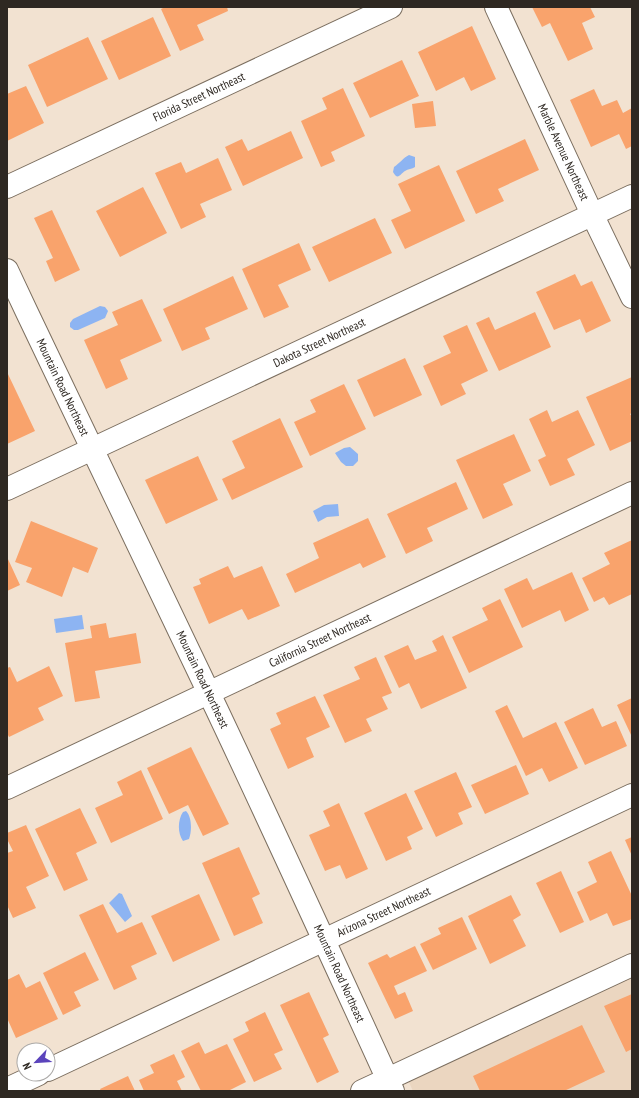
<svg xmlns="http://www.w3.org/2000/svg" width="639" height="1098" font-family="'PT Sans Narrow',sans-serif">
	<style>
		.built { fill: #ebd6c0 }
		.water { fill: #8db4f2 }
		.building { fill: #f9a36c }
		.lines { fill: none; stroke-linecap: round; stroke-linejoin: round }
		.minor-casing { stroke: #7b6e5f; stroke-width: 24 }
		.minor { stroke: #fff; stroke-width: 22 }
		.labels { text-anchor: middle; stroke-width: 3; stroke-linejoin: round; paint-order: stroke }
		.street-label { font-size: 12px; fill: #2e2822; stroke: #fff }
	</style>
	<rect width="100%" height="100%" fill="#f2e2d1"/>
	<path class="built" d="M632,954V1091H413L406,1076L396,1064Z"/>
	<path class="water" d="M409,155L415,157V167C412,169 408,169 405,171C400,174 398,181 393,172L394,167C400,163 403,158 409,155Z
		M100,306L105,307L108,311L105,318L78,330H74L70,327V323L73,319Z
		M350,447L358,454V461L353,466H346L341,462L335,453L344,448Z
		M338,504L339,516L327,517L318,522L313,511L324,505Z
		M82,615L84,629L56,633L54,619Z
		M186,811C192,817 192,831 189,839L183,841C177,833 178,819 183,812Z
		M119,893L122,894L132,916L125,922L109,903Z"/>
	<path class="building" d="M165,7H227L228,11L197,25L204,40L180,51L161,9Z
		M532,7H590L595,17L582,23L593,49L568,61L550,23L542,27Z
		M153,17L171,56L119,80L101,41Z
		M472,26L496,79L471,91L464,77L436,91L418,52Z
		M88,37L108,79L47,107L28,65Z
		M402,60L419,96L370,118L353,83Z
		M26,86L44,123L7,141V94Z
		M343,88L365,136L331,152L335,161L321,167L301,121L327,109L322,98Z
		M594,89L602,106L617,100L623,113L632,108V146L626,149L619,134L591,147L570,100Z
		M433,101L436,126L415,128L412,104Z
		M291,131L303,158L243,186L225,147L242,139L248,151Z
		M525,139L539,170L498,189L504,201L476,214L456,171Z
		M218,158L232,190L200,204L206,217L181,229L155,173L181,162L186,173Z
		M439,165L465,221L405,249L391,220L411,211L398,184Z
		M143,187L167,233L120,257L96,211Z
		M52,210L80,270L55,282L46,261L53,258L34,218Z
		M375,218L392,253L329,282L312,247Z
		M299,243L311,270L278,285L289,307L264,318L242,269Z
		M575,274L581,286L592,281L611,321L586,333L580,319L554,330L536,292Z
		M233,276L248,309L205,328L210,339L182,351L163,309Z
		M142,299L162,341L120,360L128,379L106,389L84,340L118,325L112,312Z
		M535,312L551,347L499,371L476,323L489,317L495,330Z
		M467,325L488,371L461,384L466,394L441,406L423,366L451,353L443,336Z
		M405,358L422,395L374,417L357,380Z
		M7,372L35,431L7,444Z
		M632,377V413L630,414L632,417V441L610,451L586,397Z
		M344,384L366,429L310,456L294,422L316,412L310,400Z
		M547,410L552,422L578,410L595,445L567,459L575,475L550,486L538,460L546,456L529,419Z
		M280,418L303,467L232,500L222,479L245,468L232,441Z
		M514,434L531,471L503,484L513,505L483,519L456,460Z
		M198,456L218,500L166,524L145,480Z
		M456,482L468,509L427,528L433,541L406,554L387,514Z
		M368,518L386,557L363,568L360,563L295,593L286,574L319,558L313,543Z
		M31,521L98,548L88,573L73,567L62,597L26,582L32,568L15,562Z
		M632,540V594L609,605L604,597L594,602L582,578L610,564L604,553Z
		M7,557L20,585L7,591Z
		M228,566L234,578L262,566L280,606L248,620L242,609L209,624L193,587L201,584L199,579Z
		M572,572L589,610L565,622L560,610L522,628L504,589L527,578L533,590Z
		M500,599L523,647L469,673L452,637L488,620L482,608Z
		M106,623L109,638L136,633L141,663L95,671L100,698L75,702L65,643L92,638L90,626Z
		M443,635L467,688L421,709L409,683L399,688L384,656L408,645L415,660L437,651L432,641Z
		M376,657L392,693L382,697L388,709L366,719L372,731L345,743L323,695L360,679L354,667Z
		M49,666L63,696L38,708L44,720L9,737L7,733V668L10,667L17,682Z
		M315,696L330,727L306,738L314,757L288,769L270,729L281,724L276,713Z
		M632,698V737L617,705Z
		M507,705L523,738L556,722L578,768L549,782L542,768L526,776L495,711Z
		M593,708L602,727L616,721L627,746L585,765L564,722Z
		M191,747L229,824L203,836L188,805L169,814L147,768Z
		M516,765L529,794L485,814L471,785Z
		M141,770L163,819L111,843L95,808L123,795L117,782Z
		M456,772L472,807L458,813L463,824L436,837L414,791Z
		M406,793L423,829L407,837L412,849L386,861L364,813Z
		M339,803L368,869L346,879L340,865L325,871L309,835L330,826L323,811Z
		M80,808L97,843L76,853L88,880L64,891L35,829Z
		M26,825L49,876L26,887L36,908L13,918L7,905V853L13,851L7,839V833Z
		M632,837V856L625,840Z
		M239,847L260,894L252,898L263,923L234,936L202,863Z
		M611,851L632,896V919L613,926L607,913L590,921L577,892L597,882L588,862Z
		M561,871L584,922L560,933L536,883Z
		M199,894L220,940L173,962L151,916Z
		M511,895L521,915L513,920L526,946L490,964L468,916Z
		M103,904L117,933L142,922L157,954L131,966L137,979L114,990L79,915Z
		M462,917L477,949L433,970L420,944L441,934L438,928Z
		M415,946L427,971L394,986L398,995L405,992L413,1011L395,1019L368,963L387,954L390,958Z
		M85,952L99,980L74,992L81,1006L63,1015L43,973Z
		M19,974L26,988L40,981L58,1019L16,1038L7,1018V980Z
		M309,992L329,1035L323,1038L339,1072L317,1083L280,1005Z
		M632,994V1049L626,1052L604,1006Z
		M265,1012L283,1050L274,1054L282,1069L254,1082L233,1039L249,1031L245,1022Z
		M582,1025L605,1072L564,1091H480L473,1076Z
		M199,1042L205,1054L227,1044L246,1082L228,1091H201L181,1051Z
		M174,1054L185,1077L177,1081L182,1091H144L139,1080L154,1073L150,1065Z
		M128,1076L135,1091H101L100,1089Z"/>
	<g class="lines">
		<g class="minor-casing">
			<g id="minor">
				<path id="s1" d="M496,7L592,214L632,297"/>
				<path id="s2" d="M7,187L391,7"/>
				<path id="s3" d="M7,270C76,417 147,563 217,710C277,837 335,964 393,1091"/>
				<path id="s4" d="M7,489L632,196"/>
				<path id="s5" d="M7,788L632,493"/>
				<path id="s6" d="M48,1070L632,795"/>
				<path d="M7,1089L39,1074"/>
				<path d="M362,1091L632,965"/>
			</g>
		</g>
		<use href="#minor" class="minor"/>
	</g>
	<g class="labels">
		<g class="street-label">
			<text dy="4" stroke="none"><textPath href="#s2" startOffset="212">Florida Street Northeast</textPath></text>
			<text dy="4" stroke="none"><textPath href="#s1" startOffset="160">Marble Avenue Northeast</textPath></text>
			<text dy="4" stroke="none"><textPath href="#s4" startOffset="345">Dakota Street Northeast</textPath></text>
			<text dy="4" stroke="none"><textPath href="#s3" startOffset="130">Mountain Road Northeast</textPath></text>
			<text dy="4" stroke="none"><textPath href="#s5" startOffset="346">California Street Northeast</textPath></text>
			<text dy="4" stroke="none"><textPath href="#s3" startOffset="454">Mountain Road Northeast</textPath></text>
			<text dy="4" stroke="none"><textPath href="#s6" startOffset="371">Arizona Street Northeast</textPath></text>
			<text dy="4" stroke="none"><textPath href="#s3" startOffset="778">Mountain Road Northeast</textPath></text>
		</g>
	</g>
	<rect width="639" height="1098" fill="none" stroke="#2e2822" stroke-width="16"/>
	<g transform="translate(36 1062) rotate(245)"><circle r="19" fill="#ffffff" stroke="#aba9a7"/>
	<path d="M0-3L7 15L0 10L-7 15Z" fill="#5b44bc"/>
	<text y="-6" font-size="11" font-weight="bold" text-anchor="middle" fill="#2e2822">N</text>
	</g>
</svg>
